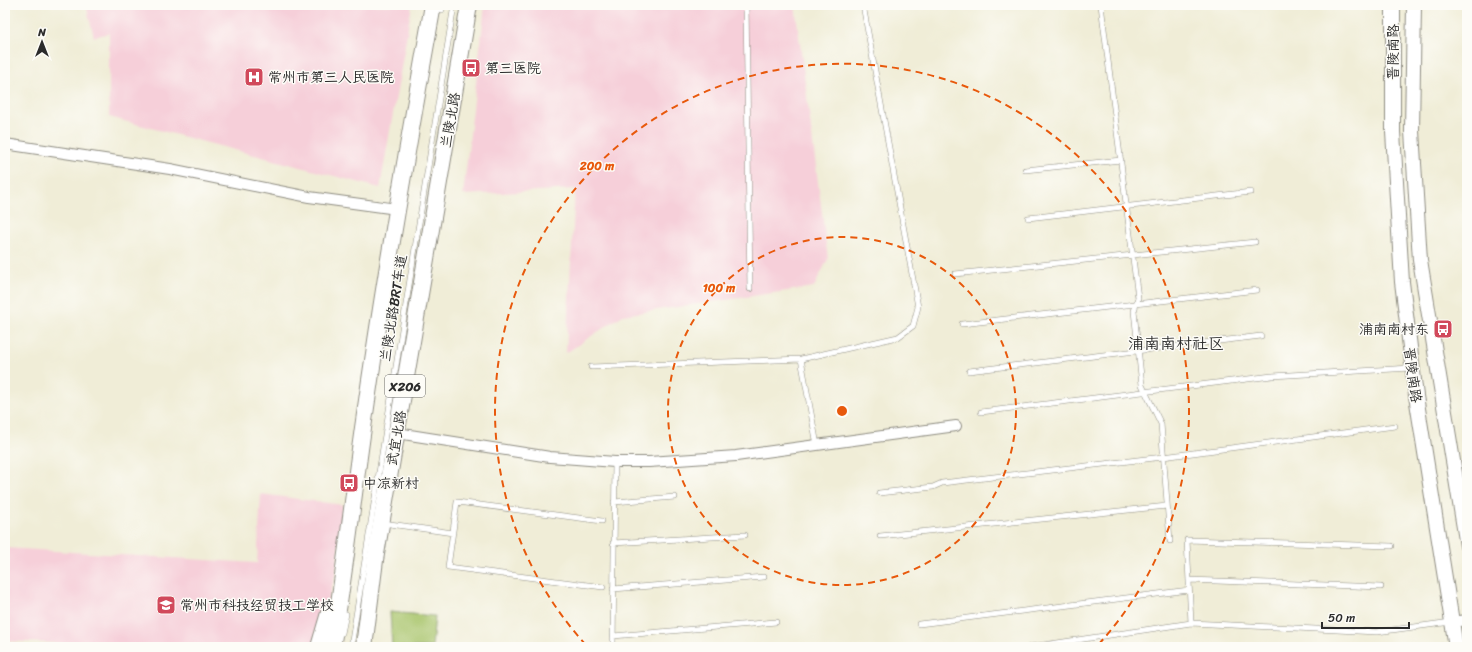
<svg xmlns="http://www.w3.org/2000/svg" width="1472" height="652" font-family="Sriracha,'LXGW WenKai TC',sans-serif">
	<style>
		.built { fill: #f6cfd9 }
		.green { fill: #a9c56c; stroke: #6a784c }
		.lines { fill: none; stroke-linecap: round; stroke-linejoin: round }
		.service-casing { stroke: #8e8c81; stroke-width: 6 }
		.minor-casing { stroke: #8e8c81; stroke-width: 12 }
		.secondary-casing { stroke: #8e8c81; stroke-width: 16 }
		.primary-casing { stroke: #8e8c81; stroke-width: 18 }
		.service { stroke: #fff; stroke-width: 5 }
		.minor { stroke: #fff; stroke-width: 10 }
		.secondary { stroke: #fff; stroke-width: 14 }
		.primary { stroke: #fff; stroke-width: 16 }
		.ring { fill: none; stroke: #e8590c; stroke-width: 2; stroke-dasharray: 7 5 }
		.labels { text-anchor: middle; stroke-width: 3; stroke-linejoin: round; paint-order: stroke }
		.shield { fill: #fdfcf7; stroke: #6a6a68; stroke-width: 1 }
		.shield-label { font-size: 13px; font-weight: bold; fill: #2b2b2b }
		.street-label { font-size: 14px; fill: #2b2b2b; stroke: #fdfcf7 }
		.poi-label { font-size: 14px; fill: #2b2b2b; stroke: #fdfcf7; text-anchor: start }
		.quarter-label { font-size: 16px; fill: #2b2b2b; stroke: #fdfcf7 }
		.centre { fill: #e8590c; stroke: #fdfcf7; stroke-width: 2 }
		.ring-label { font-size: 12px; text-anchor: middle; font-weight: bold; fill: #e8590c; stroke: #fdfcf7; stroke-width: 3; stroke-linejoin: round; paint-order: stroke }
	</style>
	<rect width="100%" height="100%" fill="#fdfcf7"/>
	<filter id="ink" filterUnits="userSpaceOnUse"><feTurbulence type="fractalNoise" baseFrequency=".025" numOctaves="2"/><feDisplacementMap in="SourceGraphic" scale="8" xChannelSelector="R" yChannelSelector="G"/><feConvolveMatrix kernelMatrix="1 2 1 2 8 2 1 2 1" color-interpolation-filters="sRGB"/></filter>
	<filter id="wash" filterUnits="userSpaceOnUse"><feTurbulence type="fractalNoise" baseFrequency=".012" numOctaves="4" result="noise"/><feDisplacementMap in="SourceGraphic" scale="16" xChannelSelector="R" yChannelSelector="G"/><feGaussianBlur stdDeviation="0.9" result="paint"/><feColorMatrix in="noise" values="0 0 0 0 0 0 0 0 0 0 0 0 0 0 0 0 0 1.4 0 .05"/><feComposite in="paint" operator="in"/></filter>
	<g filter="url(#wash)">
		<rect width="100%" height="100%" fill="#f0edd7"/>
		<path class="built" d="M86,5H412L380,188L109,117V33L94,37Z
			M485,5H795L828,259L814,287L623,315L566,353L575,189L463,195Z
			M261,494L343,505L336,572L318,638L314,647H79L78,644L5,641V548L257,563Z"/>
		<path class="green" d="M390,612L435,616L432,647H392Z"/>
	</g>
	<g filter="url(#ink)">
		<g class="lines">
			<g class="service-casing">
				<path id="service" d="M746,5L750,289
					M1101,5L1138,298L1134,311L1142,385L1161,424L1170,541
					M442,10L443,5
					M1025,170L1121,160
					M1028,218L1251,192
					M955,274L1255,242
					M962,324L1257,290
					M801,359L817,445
					M591,367L801,359L898,337L913,326L918,307L863,5
					M969,371L1261,336
					M981,412L1272,376L1411,368
					M879,493L933,487L942,483L1163,457L1395,426
					M614,502L675,497
					M602,521L457,502L448,567L603,587
					M383,523L453,533
					M880,536L1167,506
					M613,543L745,535
					M1189,580L1381,587
					M613,589L764,577
					M1191,623L1187,540L1392,546
					M919,624L1189,590
					M342,633L346,614
					M613,636L776,622
					M351,647L454,5
					M613,647L615,462
					M1030,647L1191,623L1377,632L1451,622"/>
			</g>
			<g class="minor-casing">
				<path id="minor" d="M5,144L170,169L309,197L397,209
					M397,433L550,457L615,462H649L736,456L956,426
					M1452,622L1467,620"/>
			</g>
			<g class="secondary-casing">
				<path id="secondary" d="M1393,5V132L1402,282L1416,396L1456,647
					M1414,5L1412,131L1420,260L1467,546"/>
			</g>
			<g class="primary-casing">
				<path id="primary" d="M319,647L329,613
					M332,647C345,572 353,496 364,421C384,282 408,143 433,5
					M364,647L375,560L469,5"/>
			</g>
			<use href="#service" class="service"/>
			<use href="#minor" class="minor"/>
			<use href="#secondary" class="secondary"/>
			<use href="#primary" class="primary"/>
		</g>
	</g>
	<g class="ring">
		<circle cx="842" cy="411" r="174"/>
		<path d="M586 645A347 347 0 1 1 1098 645"/>
	</g>
	<defs>
		<g id="bus-square" transform="scale(1)"><rect x="-9" y="-9" width="18" height="18" rx="4" fill="#d1495b" stroke="#fdfcf7"/><path d="M-5-6H5V4H4V6H2V4H-2V6H-4V4H-5ZM-3.5-4V0h7V-4ZM-3.5 1.2v1.5H-2V1.2ZM2 1.2v1.5H3.5V1.2Z" fill="#fff"/></g>
		<g id="hospital-square" transform="scale(1)"><rect x="-9" y="-9" width="18" height="18" rx="4" fill="#d1495b" stroke="#fdfcf7"/><path d="M-5-5h3v3.5h4V-5h3V5h-3V1.5h-4V5h-3Z" fill="#fff"/></g>
		<g id="university-square" transform="scale(1)"><rect x="-9" y="-9" width="18" height="18" rx="4" fill="#d1495b" stroke="#fdfcf7"/><path d="M0-5L7-2L0 1L-7-2ZM-4 1L0 2.5L4 1V4Q0 6-4 4Z" fill="#fff"/></g>
	</defs>
	<g fill-rule="evenodd">
		<use href="#bus-square" x="471" y="68"/>
		<use href="#hospital-square" x="254" y="77"/>
		<use href="#bus-square" x="1443" y="329"/>
		<use href="#bus-square" x="349" y="483"/>
		<use href="#university-square" x="166" y="605"/>
	</g>
	<g class="labels">
		<rect class="shield" x="385" y="375" width="40" height="22" rx="3"/>
		<g class="shield-label">
			<text x="405" y="391">X206</text>
		</g>
		<g class="street-label">
			<text transform="translate(1393 52) rotate(-90)" y="5">晋陵南路</text>
			<text transform="translate(450 120) rotate(-80)" y="5">兰陵北路</text>
			<text transform="translate(393 308) rotate(-81)" y="5">兰陵北路BRT车道</text>
			<text transform="translate(1413 375) rotate(82)" y="5">晋陵南路</text>
			<text transform="translate(396 438) rotate(-80)" y="5">武宜北路</text>
		</g>
		<g class="poi-label">
			<text x="485" y="73">第三医院</text>
			<text x="268" y="82">常州市第三人民医院</text>
			<text x="1429" y="334" text-anchor="end">浦南南村东</text>
			<text x="363" y="488">中凉新村</text>
			<text x="180" y="610">常州市科技经贸技工学校</text>
		</g>
		<g class="quarter-label">
			<text x="1176" y="349">浦南南村社区</text>
		</g>
	</g>
	<circle cx="842" cy="411" r="6" class="centre"/>
	<g class="ring-label">
		<text x="597" y="170">200 m</text>
		<text x="719" y="292">100 m</text>
	</g>
	<rect width="1472" height="652" fill="none" stroke="#fdfcf7" stroke-width="20"/>
	<g transform="translate(42 42)" stroke="#fdfcf7" stroke-width="3" paint-order="stroke">
	<path d="M0-3L7 15L0 10L-7 15Z" fill="#2b2b2b"/>
	<text y="-6" font-size="11" font-weight="bold" text-anchor="middle" fill="#2b2b2b">N</text>
	</g>
	<path d="M1322 622v6h87v-6" fill="none" stroke="#2b2b2b" stroke-width="2"/>
	<text x="1328" y="622" font-size="12" fill="#2b2b2b" stroke="#fdfcf7" stroke-width="3" paint-order="stroke">50 m</text>
</svg>
